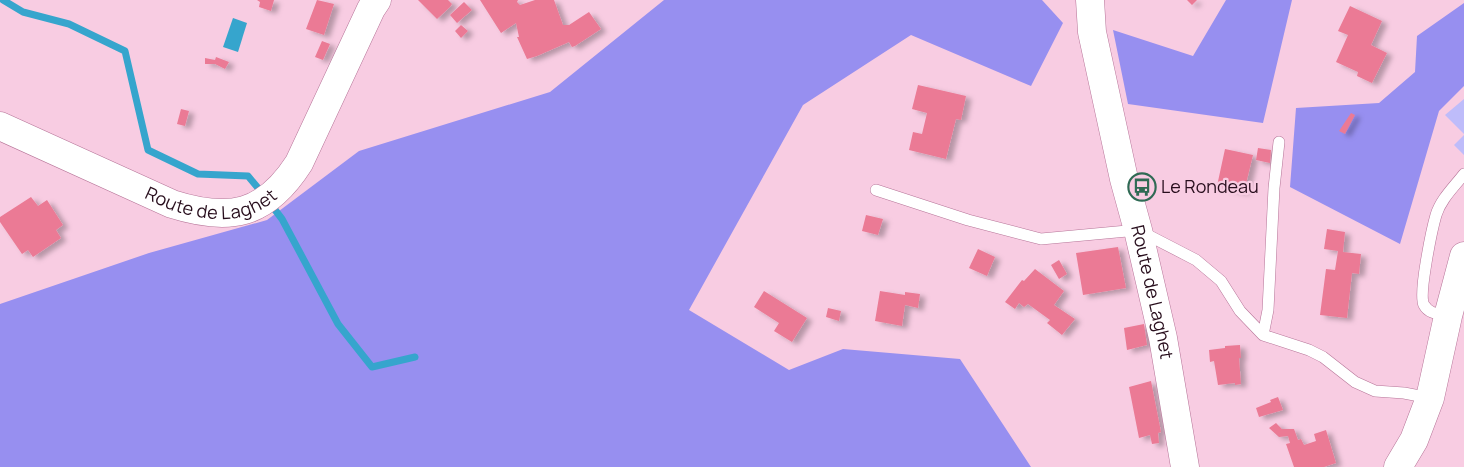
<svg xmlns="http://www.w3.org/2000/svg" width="1464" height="467" font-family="Manrope,sans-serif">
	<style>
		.green { fill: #bebcfa }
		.forest { fill: #978ff0 }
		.water { fill: #36a5cd }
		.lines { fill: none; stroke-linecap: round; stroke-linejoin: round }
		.stream { stroke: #36a5cd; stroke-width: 7 }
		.building { fill: #eb7a95; filter: url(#shadow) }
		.service-casing { stroke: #b67498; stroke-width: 12 }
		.secondary-casing { stroke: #b67498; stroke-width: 29 }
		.service { stroke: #fff; stroke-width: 11 }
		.secondary { stroke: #fff; stroke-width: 28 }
		.labels { text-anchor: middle; stroke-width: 4.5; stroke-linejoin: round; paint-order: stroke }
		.street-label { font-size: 18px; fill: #280e1d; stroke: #f8cce2 }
		.poi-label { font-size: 18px; fill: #280e1d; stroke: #f8cce2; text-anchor: start }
	</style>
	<defs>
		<filter id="shadow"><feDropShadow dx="5.5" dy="3" stdDeviation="2.5" flood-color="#0004"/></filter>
	</defs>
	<rect width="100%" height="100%" fill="#f8cce2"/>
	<path class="green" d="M1464,99V134L1445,115Z
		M1464,135V155L1454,145Z"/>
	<path class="forest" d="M664,0H1042L1063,23L1031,86L911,35L803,105L689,310L789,370L843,349L960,359L1031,467H0V304L149,253L267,220L359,151L550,92Z
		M1226,0H1292L1263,123L1128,104L1113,30L1193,56Z
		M1464,3V86L1439,111L1400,244L1290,187L1296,108L1379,103L1415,72L1417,36Z"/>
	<path class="water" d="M233,18L247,23L238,52L223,47Z"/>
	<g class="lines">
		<path class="stream" d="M3,0L23,12L69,24L125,51L148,150L198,174L248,176L263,194
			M269,202L282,219L338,324L372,367L415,357"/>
	</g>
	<path class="building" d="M257,0H274L271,11L259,7L260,2Z
		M317,0L334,4L324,35L306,29Z
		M418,0H448L452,4L450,7L437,19Z
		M480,0H518L517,2L520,5L535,0H554L563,25H569L589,12L601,29L575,46L572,47L569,42L537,56L527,59L517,37H519L516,23L501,33Z
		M1187,0H1197L1192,5Z
		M464,2L472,10L457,23L450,15Z
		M1350,6L1382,21L1371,45L1387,53L1372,83L1357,76L1358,72L1336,62L1348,35L1338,31Z
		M461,25L468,31L461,38L455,31Z
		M322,41L330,44L323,60L315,57Z
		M216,57L229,62L225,69L215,64H205V58L215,60Z
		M918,85L966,96L961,120L956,119L946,159L909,150L913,132L922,134L927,113L912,109Z
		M181,109L189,111L185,126L177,124Z
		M1351,113L1355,115L1345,134L1339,131Z
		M1258,148L1271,150L1270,163L1256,160Z
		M1225,149L1253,155L1244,192L1217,186Z
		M31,197L38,206L47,200L63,225L56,230L61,238L33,257L28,250L22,254L0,222V217Z
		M866,215L883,219L878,235L862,231Z
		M1327,229L1345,232L1343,252L1361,254L1359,274L1352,273L1347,318L1320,315L1326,269L1335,270L1338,251L1324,249Z
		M1118,247L1126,288L1083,295L1076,253Z
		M978,249L995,257L987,276L969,268Z
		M1059,260L1067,274L1059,279L1051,265Z
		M1035,269L1064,291L1054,305L1075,319L1062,335L1047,323L1050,320L1028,304L1024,307L1019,303L1015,309L1005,302L1022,280L1024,281Z
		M764,291L807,318L792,342L774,331L779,323L754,307Z
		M880,291L905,295V292L920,294L918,308L905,305L902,326L875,321Z
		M828,308L841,311L839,321L826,317Z
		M1144,324L1147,345L1127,350L1124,328Z
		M1240,345L1241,358H1239L1241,384L1235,385V383L1218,385L1214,361L1210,362L1209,350L1225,348V346Z
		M1151,381L1161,432L1158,433L1159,443L1152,444L1150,435L1139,438L1129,387Z
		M1278,397L1283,410L1259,417L1256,408L1271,402L1270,400Z
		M1276,423L1282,429H1294L1298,440L1301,439L1304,445L1316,441L1314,434L1326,430L1336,463L1324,467H1294L1286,444L1290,443L1288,436L1279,437L1269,428Z"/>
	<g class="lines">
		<g class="service-casing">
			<path id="service" d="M876,190L968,220L1041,239L1138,230L1196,260L1221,281L1240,311L1263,335L1309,350L1323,357L1355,382L1375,391L1404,393L1430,398
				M1448,316C1439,314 1429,314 1424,305C1418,295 1432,229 1436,215C1441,199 1454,187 1464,174
				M1263,335L1268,310L1274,188L1279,142"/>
		</g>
		<g class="secondary-casing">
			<g id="secondary">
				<path id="s1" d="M1090,0L1092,32L1124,179L1138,230L1163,338L1185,467"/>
				<path id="s2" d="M0,126L172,204C229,222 265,216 299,163L371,9L377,0"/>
				<path d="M1398,467L1414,440L1430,398L1448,316L1464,256"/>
			</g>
		</g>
		<use href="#service" class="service"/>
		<use href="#secondary" class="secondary"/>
	</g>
	<defs>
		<g id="bus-ring" transform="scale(1.4375)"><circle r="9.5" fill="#f8cce2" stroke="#2f6a54" stroke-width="1.5"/><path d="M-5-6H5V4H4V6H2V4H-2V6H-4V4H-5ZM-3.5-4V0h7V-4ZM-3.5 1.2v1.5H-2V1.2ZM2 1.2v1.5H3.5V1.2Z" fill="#2f6a54"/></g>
	</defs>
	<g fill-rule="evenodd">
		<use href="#bus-ring" x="1142" y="187"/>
	</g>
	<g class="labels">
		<g class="street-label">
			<text dy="6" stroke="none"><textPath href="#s2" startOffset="229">Route de Laghet</textPath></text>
			<text dy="6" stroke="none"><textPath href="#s1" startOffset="299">Route de Laghet</textPath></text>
		</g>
		<g class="poi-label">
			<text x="1161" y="193">Le Rondeau</text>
		</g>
	</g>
</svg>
